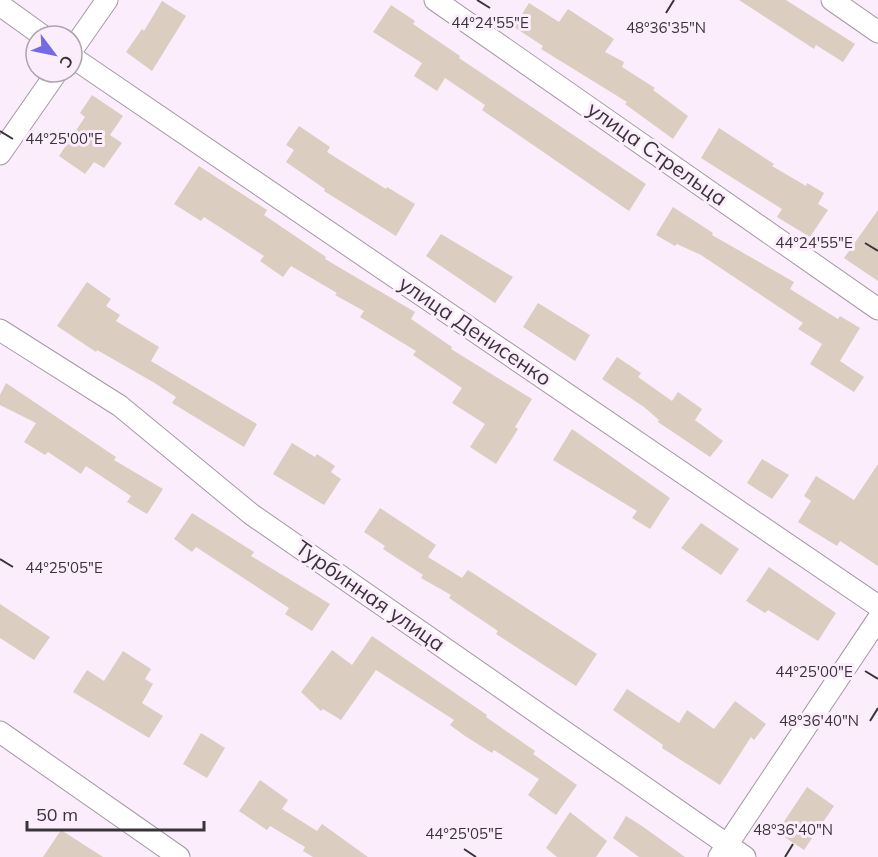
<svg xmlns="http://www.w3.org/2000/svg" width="878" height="857" font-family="Mulish,sans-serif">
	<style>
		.building { fill: #dbcdbf }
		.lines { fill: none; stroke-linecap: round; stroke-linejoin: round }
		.street-casing { stroke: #a598a6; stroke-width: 23 }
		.street { stroke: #fff; stroke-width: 21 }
		.ticks { fill: none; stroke: #3a343a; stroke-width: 2 }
		.labels { text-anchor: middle; stroke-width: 6; stroke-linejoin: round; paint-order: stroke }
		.street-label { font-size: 21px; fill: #3a343a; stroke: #fbedfc }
		.ticks-label { font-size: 15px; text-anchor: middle; fill: #3a343a; stroke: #fbedfc; stroke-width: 6; stroke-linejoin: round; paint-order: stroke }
	</style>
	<rect width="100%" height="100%" fill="#fbedfc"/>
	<path class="building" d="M739,0H786L855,44L843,62L816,45L814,49Z
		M162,1L186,16L152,71L126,52L142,29L144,31Z
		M529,3L559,22L568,9L614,39L605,52L624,62L622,67L655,88L653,90L688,116L673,139L625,104L627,102L541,49L543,46L514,27Z
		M391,5L415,21L413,24L460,56L459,58L646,184L629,211L482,110L485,105L445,78L437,91L414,76L422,63L373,32Z
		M92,95L123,116L110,135L122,143L104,168L94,162L85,174L59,156L85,117L80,113Z
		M299,126L330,147L327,152L386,189L387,187L415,204L396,236L324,191L325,189L286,162L294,150L286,145Z
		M719,128L774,164L772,166L806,186L807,183L824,193L818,204L828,210L810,237L777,217L782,209L701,158Z
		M199,166L267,210L264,215L326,257L325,259L415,312L411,319L452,347L451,349L532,399L515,427L518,429L496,464L470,447L485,424L452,403L462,388L413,355L416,351L360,317L364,311L335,295L337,293L291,266L283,277L260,261L264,256L204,217L201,221L174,204Z
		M673,207L713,233L712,235L794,282L790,289L838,319L840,316L860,328L840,361L864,377L854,392L810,364L822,344L798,329L803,323L701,255L677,244L675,246L656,235Z
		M878,210V281L844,258Z
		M441,234L513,277L495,303L426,256Z
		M87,282L111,299L106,306L120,315L116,321L159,347L151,361L257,424L244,447L172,403L176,397L153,382L97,350L96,352L57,326Z
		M538,303L590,335L575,361L523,327Z
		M617,357L641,373L638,377L672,401L678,392L702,409L695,420L723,441L710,457L658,422L659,420L644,407L602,379Z
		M6,383L116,457L114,460L163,489L147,514L127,502L131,496L86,466L81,474L48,452L45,455L24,442L36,423L0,405V395Z
		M572,429L670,498L650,529L632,518L637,511L553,460Z
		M292,443L315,457L317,454L335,466L331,472L341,479L324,505L273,474Z
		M762,459L789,475L772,499L747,483Z
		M878,464V566L840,541L837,546L798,522L811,501L804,496L816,476L854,500Z
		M380,508L436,545L428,557L462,578L468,570L597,654L576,686L496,634L498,631L449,598L451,595L421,578L423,575L383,549L385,546L364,532Z
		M192,513L254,552L251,556L330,604L312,631L285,614L289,608L196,547L192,552L174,539Z
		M701,523L739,549L721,575L681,548Z
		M769,567L836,613L818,641L768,610L765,613L746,601Z
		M0,604L50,637L34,660L0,638Z
		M372,636L487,715L486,717L535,751L533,754L577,785L556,815L528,795L539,779L494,750L492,753L465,736L450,725L454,720L376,670L341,720L323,709L321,711L301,692L332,650L352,665Z
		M123,651L151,669L145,679L153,684L142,703L163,716L149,738L73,692L87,670L104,681Z
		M627,689L679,723L687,710L714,729L735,701L766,724L754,740L751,737L720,785L662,748L663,745L613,710Z
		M201,733L225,748L207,778L183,764Z
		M260,780L288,800L282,809L317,831L322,824L368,857H313L303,851L305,847L270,826L267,830L239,811Z
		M807,787L834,806L804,850L777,832Z
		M570,812L607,841L596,857H557L546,848Z
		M626,816L642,826L685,857H639L613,838Z
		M61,830L103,857H43Z"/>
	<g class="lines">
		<g class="street-casing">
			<path id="street" d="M435,0L878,309
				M832,0L878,32
				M0,5L43,36
				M72,50L107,0
				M72,57L878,606
				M0,154L57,72
				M0,330L120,406L251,514L745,857
				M0,732L179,857
				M719,857L878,619"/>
		</g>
		<use href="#street" class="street"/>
	</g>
	<path class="ticks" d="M477,0L490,8M666,13L674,0M0,131L13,139M865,243L878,251M0,559L13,567M865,671L878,679M870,721L878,708M464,849L476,857M785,857L793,844"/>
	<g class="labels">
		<g class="street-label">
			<text transform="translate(657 154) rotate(35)" y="7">улица Стрельца</text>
			<text transform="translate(475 331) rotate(34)" y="7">улица Денисенко</text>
			<text transform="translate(370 596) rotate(35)" y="7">Турбинная улица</text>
		</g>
	</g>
	<g class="ticks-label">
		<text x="490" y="28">44°24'55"E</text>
		<text x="666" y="33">48°36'35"N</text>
		<text x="64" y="144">44°25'00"E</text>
		<text x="814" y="248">44°24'55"E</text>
		<text x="64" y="573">44°25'05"E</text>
		<text x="814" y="677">44°25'00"E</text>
		<text x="819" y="726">48°36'40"N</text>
		<text x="793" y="835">48°36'40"N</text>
		<text x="464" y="839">44°25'05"E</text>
	</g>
	<g transform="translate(54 54) rotate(122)"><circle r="28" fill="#fbedfc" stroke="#aea3ae" stroke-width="1.5"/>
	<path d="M0-4.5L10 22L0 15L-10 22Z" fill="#736be6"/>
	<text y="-9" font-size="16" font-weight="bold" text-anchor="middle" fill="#3a343a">С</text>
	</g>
	<path d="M27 821v9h177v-9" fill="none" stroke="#3a343a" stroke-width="3"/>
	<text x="36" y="821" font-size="18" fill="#3a343a" stroke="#fbedfc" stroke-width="4.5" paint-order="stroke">50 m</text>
</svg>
